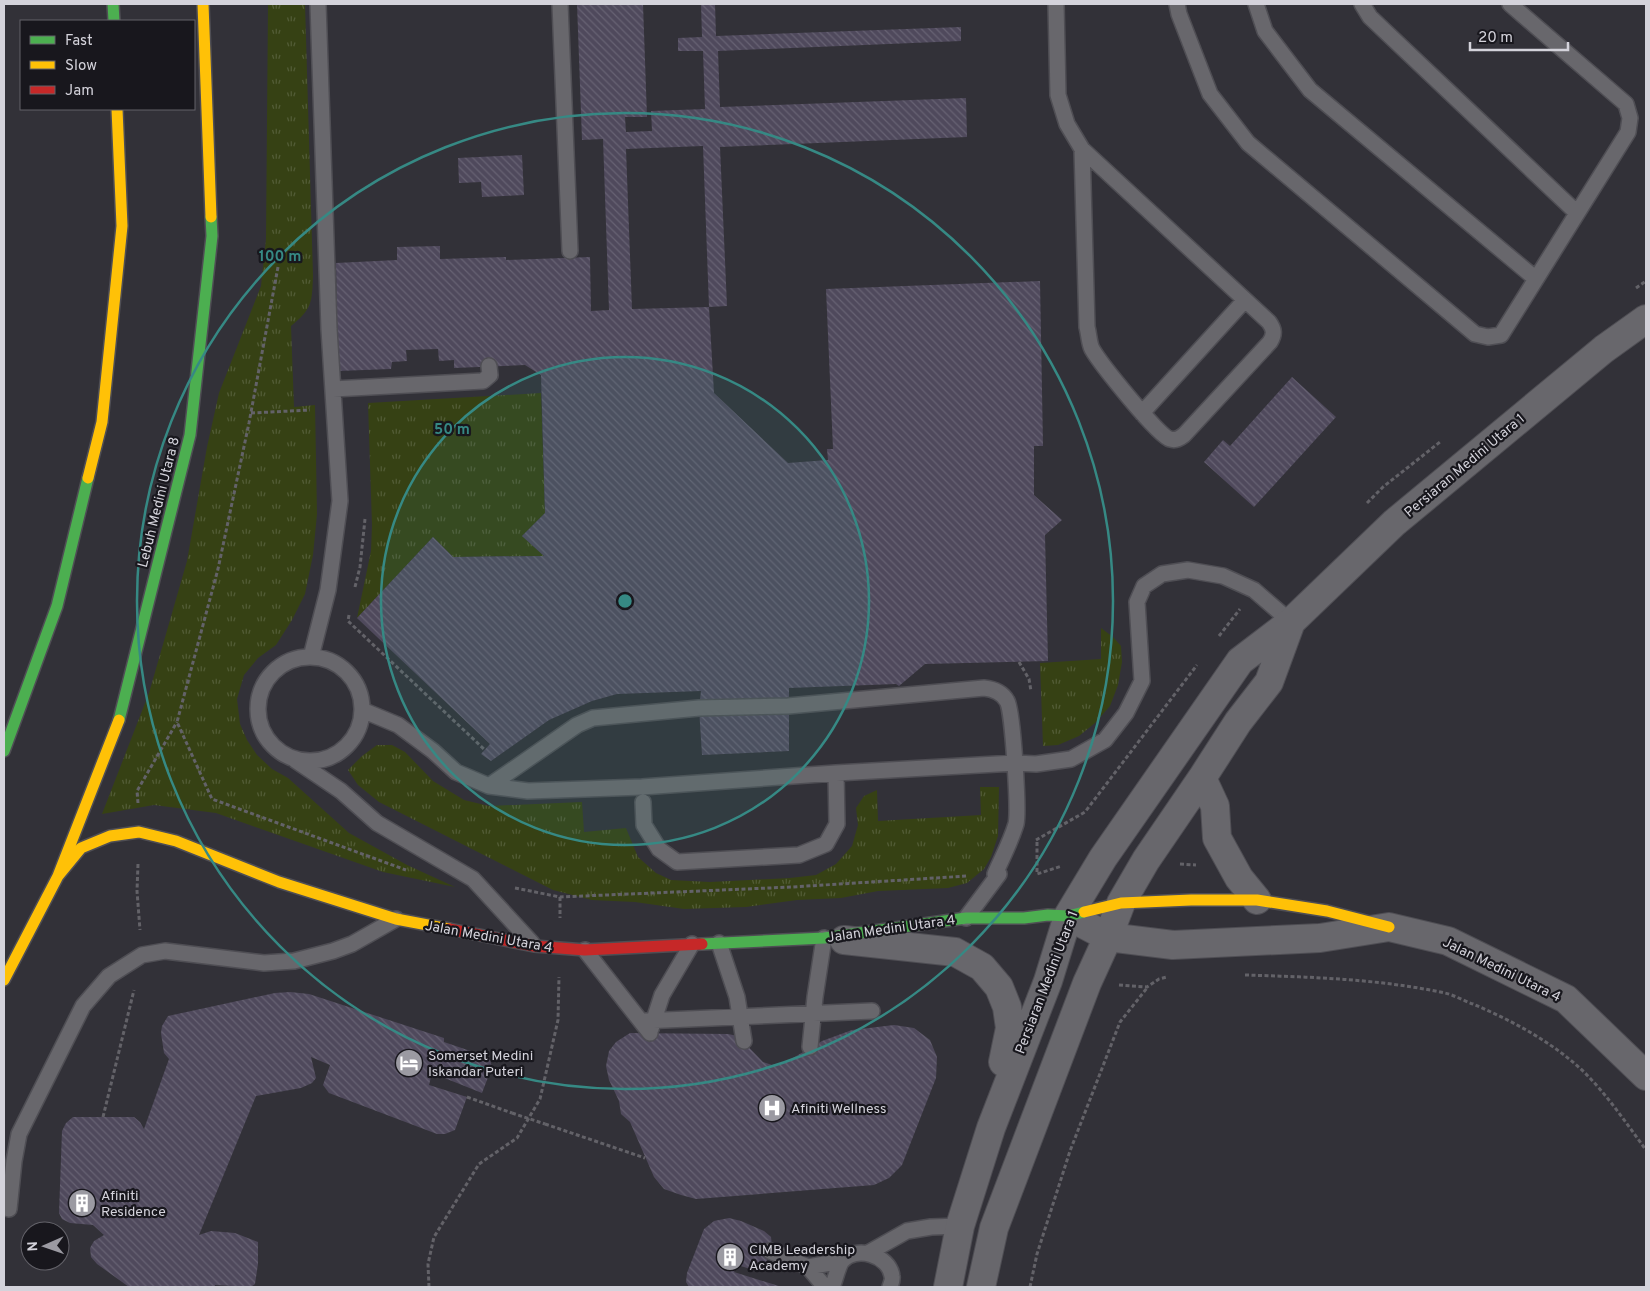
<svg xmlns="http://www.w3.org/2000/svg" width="1650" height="1291" font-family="Overpass,sans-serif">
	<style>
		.grass { fill: url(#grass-tufts) }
		.building { fill: url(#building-back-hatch) }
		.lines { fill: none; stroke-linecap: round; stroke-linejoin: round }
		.lane-casing { stroke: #4f4e54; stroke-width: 18 }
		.street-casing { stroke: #4f4e54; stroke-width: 30 }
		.fast-casing { stroke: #4f4e54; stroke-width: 14 }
		.slow-casing { stroke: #4f4e54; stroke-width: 14 }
		.jam-casing { stroke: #4f4e54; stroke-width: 14 }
		.path { stroke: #636268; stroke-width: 3; stroke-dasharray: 4 2.5; stroke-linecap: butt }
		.lane { stroke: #68676c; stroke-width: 15 }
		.street { stroke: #68676c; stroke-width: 28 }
		.fast { stroke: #4caf50; stroke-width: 11 }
		.slow { stroke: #ffc107; stroke-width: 11 }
		.jam { stroke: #c62828; stroke-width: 11 }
		.path-bridge { stroke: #636268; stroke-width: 3; stroke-dasharray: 4 2.5; stroke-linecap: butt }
		.ring { fill: none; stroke: #368984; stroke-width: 2.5 }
		.labels { text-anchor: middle; stroke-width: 4.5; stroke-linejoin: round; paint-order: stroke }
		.street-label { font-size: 14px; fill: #d4d3db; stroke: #18171d }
		.poi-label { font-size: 14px; fill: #d4d3db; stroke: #18171d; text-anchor: start }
		.centre { fill: #368984; stroke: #18171d; stroke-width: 2.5 }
		.ring-label { font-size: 15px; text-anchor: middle; font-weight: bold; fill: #368984; stroke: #18171d; stroke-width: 4.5; stroke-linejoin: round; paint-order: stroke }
	</style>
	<defs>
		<pattern id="grass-tufts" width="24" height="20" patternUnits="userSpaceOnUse" patternTransform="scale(1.25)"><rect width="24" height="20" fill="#364114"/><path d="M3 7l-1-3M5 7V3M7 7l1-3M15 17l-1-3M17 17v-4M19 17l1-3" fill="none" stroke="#525c36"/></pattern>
		<pattern id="building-back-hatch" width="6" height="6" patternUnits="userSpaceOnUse" patternTransform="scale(1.25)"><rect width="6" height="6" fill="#4f495c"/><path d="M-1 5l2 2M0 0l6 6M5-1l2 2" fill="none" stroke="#676273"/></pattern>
	</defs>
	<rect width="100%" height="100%" fill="#323138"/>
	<path class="grass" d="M268,4H305L313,276C312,303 312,309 291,326L294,407L315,405L317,514L313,555L305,594L292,620L276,645L258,658L244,675L237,699L240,724L247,740L257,755L272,769L288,778L349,833L407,865L455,887L383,872L216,813L154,805L102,814L149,693L187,561L207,447L219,393L261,286L266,239Z
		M541,393L545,513L522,536L544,556L453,557L433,537L357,618L371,551L372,525L368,403Z
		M1101,628L1113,637L1121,646L1122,662L1118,685L1110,706L1095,723L1079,736L1058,745L1043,746L1040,663L1101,659Z
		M377,745H392L405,752L433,781L464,800L489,806L582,802L584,832L626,828L638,857L656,873L671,880L710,882L790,878L816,875L836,864L852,846L858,825L856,808L864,796L877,790L878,821L981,815L980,787H999L998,836L991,857L984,869L967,883L948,888L878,891L841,898L797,900L746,907L684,909L635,902L592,900L553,890L379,802L358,785L348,770L362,756Z"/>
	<path class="building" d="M577,4H643L647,117H625L626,132L652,131L651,111L705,109L703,51H678V38L702,37L701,4H715L716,36L961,27V41L718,51L720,107L966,98L967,137L720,147L727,306L709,307L703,146L626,149L632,309L709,307L714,393L788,463L828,460L827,449H833L826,289L1040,281L1043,446H1034V495L1062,520L1045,535L1048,661L925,664L899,686L896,684L789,688V751L702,755L699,708L701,691L617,694L592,701L549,720L491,761L481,754L490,744L357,618L433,537L453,557L544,556L522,536L545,513L541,375L525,365L454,368V360L439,361L438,349L406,350L407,361L392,362L391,369L338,371L336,263L397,260V247L440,246V259L506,257V260L590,257L591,311L609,310L603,139L582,140Z
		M522,155L524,195L482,197L481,182L459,183L458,158Z
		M1292,377L1336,417L1254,507L1204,462L1223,440L1230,446Z
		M290,992L309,994L444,1038V1042L485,1056L490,1060L492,1067L482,1093L432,1073L429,1085L467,1097L455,1130L445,1134H437L329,1093L323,1085L330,1065L311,1057L316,1078L312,1083L301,1088L256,1096L199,1235L211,1231L235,1233L258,1242V1264L255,1284L251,1287L215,1285V1287H129L97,1264L91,1257L90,1248L94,1241L104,1235L93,1225L70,1223L62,1219L59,1213L62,1131L66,1123L73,1117H134L140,1122L144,1129L169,1059L164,1053L161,1033L162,1026L168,1016L275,993Z
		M894,1025L914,1028L930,1040L937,1057L936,1078L902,1165L889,1178L874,1185L696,1199L681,1195L664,1189L654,1177L630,1122L621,1114L619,1101L609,1080L606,1066L609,1051L616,1042L630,1033L728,1034L738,1036L763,1062L772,1065L786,1062L822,1041L852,1030Z
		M729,1218L741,1221L764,1231L771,1237L772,1246L766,1263L761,1268L753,1270L738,1265L734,1272L782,1287H689L686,1282L687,1273L704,1229L714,1221Z"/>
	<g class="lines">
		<g class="lane-casing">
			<path id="lane" d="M560,4L570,251
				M1056,4L1058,95L1067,124L1082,149L1269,322C1274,329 1275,334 1270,342L1184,435C1180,438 1176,441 1170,439C1158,436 1100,363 1092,349C1089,343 1089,334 1087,327L1082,149
				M1177,4L1179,14L1210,94L1248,143L1475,334L1488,337L1501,335L1628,132L1630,118L1626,104L1510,4
				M1256,4L1265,31L1310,90L1536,279
				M1362,4L1370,17L1577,213
				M333,389L483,381L490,375L489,366
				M1142,413L1245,300
				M311,657L328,590L340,501L329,329L318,4
				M258 709a52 52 0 1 1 104 0a52 52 0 1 1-104 0Z
				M362,710L398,725L433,751L456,772L489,786L528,791L642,787L836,773L1015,763L1036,764L1071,759L1105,740L1126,713L1142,681L1137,602L1144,586L1162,574L1188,570L1223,576L1254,590L1291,622
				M295,760L341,791L377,823L473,879L532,943
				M489,786L577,725L593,718L699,708L788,706L984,688C994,689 1002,692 1007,701C1013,711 1019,812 1016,824C1011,841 1002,858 995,874H999L966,918
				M643,802L644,825L659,849L677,862L799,855L826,844L837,824L836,773
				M719,943L737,997L744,1041
				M585,950L650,1033
				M642,1021L872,1011
				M651,1029L662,995L692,944
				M810,1047L815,997L824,938
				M9,1209L14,1161L19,1134L83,1006L109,976L142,955L165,951L264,963L294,961L333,951L352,944L396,919
				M770,1251L808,1267L825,1287
				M868,1253L907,1231L931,1227L960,1226
				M808,1267L842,1261
				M832,1287C835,1281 838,1266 842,1261C856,1245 889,1255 892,1276C893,1279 891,1284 890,1287"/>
		</g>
		<g class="street-casing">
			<path id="street" d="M1202,778L1215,806L1217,838L1239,878L1257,900
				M1068,916L1108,937L1173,945L1320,938L1389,927L1448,941L1566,999L1646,1076
				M844,940L955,952L982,967L999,987L1007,1007L1010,1028L1003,1062
				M948,1287L960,1226L991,1128L1048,981L1068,916L1103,858L1240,661L1291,622L1394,523L1604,349L1646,319
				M981,1287L994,1228L1087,983L1108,937L1121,903L1146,860L1202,778L1238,722L1269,682L1291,622"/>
		</g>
		<g class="fast-casing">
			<path id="fast" d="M113,4L114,21
				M119,720L190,435L212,236L211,217
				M4,751L57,606L88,478
				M702,944L824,938L966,918H1024L1048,915L1068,916L1084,912"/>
		</g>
		<g class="slow-casing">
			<path id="slow" d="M203,4L211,217
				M88,478L102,422L122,226L117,109
				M58,876L81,848L110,836L139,832L176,841L279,882L396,919L449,929
				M1084,912L1121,903L1191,900H1257L1327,911L1389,927
				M4,980L58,876L119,720"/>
		</g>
		<g class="jam-casing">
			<path id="jam" d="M449,929L534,946L585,950L702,944"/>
		</g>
		<path class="path" d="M278,267L249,423L218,569L177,722L212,799L406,870
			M1636,288L1646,281
			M251,413L310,410
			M1367,503L1383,487L1440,442
			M355,587L360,567L365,519
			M349,615L348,621L485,750
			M1219,636L1240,609
			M1019,662L1029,679L1031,691
			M138,803L137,791L177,722
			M1036,840L1085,812L1197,665
			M1037,842V874L1062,866
			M138,864L137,891L140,930
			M1180,864L1196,865
			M515,888L560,897L792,887L967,876
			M560,897V918
			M1245,975C1312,977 1379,979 1445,993C1454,995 1464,1001 1473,1004C1513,1021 1554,1043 1585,1073C1608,1096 1627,1124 1646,1150
			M1119,985L1147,987L1159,979L1167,977
			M467,1097L512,1113
			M103,1117L134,990
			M545,1124L645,1158
			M429,1287L428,1264L434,1237L479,1164L517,1138L540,1099L558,1020L559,977
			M1030,1287L1037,1254L1070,1151L1120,1022L1147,988"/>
		<use href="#lane" class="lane"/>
		<use href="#street" class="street"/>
		<use href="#fast" class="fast"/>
		<use href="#slow" class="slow"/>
		<use href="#jam" class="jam"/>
		<path class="path-bridge" d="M512,1113L545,1124"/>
	</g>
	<circle cx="625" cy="601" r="244" fill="#368984" fill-opacity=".12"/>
	<g class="ring">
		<circle cx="625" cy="601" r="244"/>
		<circle cx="625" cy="601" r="488"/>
	</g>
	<defs>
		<g id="hotel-disc" transform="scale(1.4375)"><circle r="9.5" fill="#9b9aa2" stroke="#18171d"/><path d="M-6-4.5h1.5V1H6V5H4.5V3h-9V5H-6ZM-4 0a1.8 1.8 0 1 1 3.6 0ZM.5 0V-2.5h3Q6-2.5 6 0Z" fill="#fff"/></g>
		<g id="hospital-disc" transform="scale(1.4375)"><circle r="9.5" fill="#9b9aa2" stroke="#18171d"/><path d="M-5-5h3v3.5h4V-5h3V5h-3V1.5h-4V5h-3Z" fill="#fff"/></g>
		<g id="building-disc" transform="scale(1.4375)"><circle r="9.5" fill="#9b9aa2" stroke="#18171d"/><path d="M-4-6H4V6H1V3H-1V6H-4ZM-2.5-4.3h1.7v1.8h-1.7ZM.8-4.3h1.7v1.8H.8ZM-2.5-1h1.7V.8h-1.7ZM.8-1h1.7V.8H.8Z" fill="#fff"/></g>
	</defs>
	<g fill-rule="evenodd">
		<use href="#hotel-disc" x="409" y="1063"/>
		<use href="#hospital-disc" x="772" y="1108"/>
		<use href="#building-disc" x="82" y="1203"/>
		<use href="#building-disc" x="730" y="1257"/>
	</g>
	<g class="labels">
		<g class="street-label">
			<text transform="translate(1464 465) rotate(-40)" y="5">Persiaran Medini Utara 1</text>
			<text transform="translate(158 502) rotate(-76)" y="5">Lebuh Medini Utara 8</text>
			<text transform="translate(891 928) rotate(-8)" y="5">Jalan Medini Utara 4</text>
			<text transform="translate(489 936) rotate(10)" y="5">Jalan Medini Utara 4</text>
			<text transform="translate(1502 969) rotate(26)" y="5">Jalan Medini Utara 4</text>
			<text transform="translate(1046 982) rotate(-69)" y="5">Persiaran Medini Utara 1</text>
		</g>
		<g class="poi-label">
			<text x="428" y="1060">Somerset Medini<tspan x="428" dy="16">Iskandar Puteri</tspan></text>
			<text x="791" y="1113">Afiniti Wellness</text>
			<text x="101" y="1200">Afiniti<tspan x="101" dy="16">Residence</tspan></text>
			<text x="749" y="1254">CIMB Leadership<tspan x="749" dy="16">Academy</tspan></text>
		</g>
	</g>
	<circle cx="625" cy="601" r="8" class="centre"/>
	<g class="ring-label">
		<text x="280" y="261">100 m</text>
		<text x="452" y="434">50 m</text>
	</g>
	<rect width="1650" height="1291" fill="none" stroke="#d4d3db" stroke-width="10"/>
	<rect x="20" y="20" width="175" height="90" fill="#18171d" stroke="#636269"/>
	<rect x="30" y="36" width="25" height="8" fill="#4caf50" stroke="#636269"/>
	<text x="65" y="45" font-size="15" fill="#d4d3db">Fast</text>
	<rect x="30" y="61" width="25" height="8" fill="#ffc107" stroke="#636269"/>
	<text x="65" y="70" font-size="15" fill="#d4d3db">Slow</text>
	<rect x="30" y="86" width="25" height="8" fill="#c62828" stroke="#636269"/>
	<text x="65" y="95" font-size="15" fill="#d4d3db">Jam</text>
	<g transform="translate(45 1246) rotate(268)"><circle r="24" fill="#18171d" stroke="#636269"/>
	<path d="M0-4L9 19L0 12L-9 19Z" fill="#9b9aa2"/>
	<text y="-8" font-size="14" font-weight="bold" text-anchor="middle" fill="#d4d3db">N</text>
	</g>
	<path d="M1470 42v8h98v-8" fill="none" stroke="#d4d3db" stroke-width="2.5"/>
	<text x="1478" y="42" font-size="15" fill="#d4d3db" stroke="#18171d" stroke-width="4" paint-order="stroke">20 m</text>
</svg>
